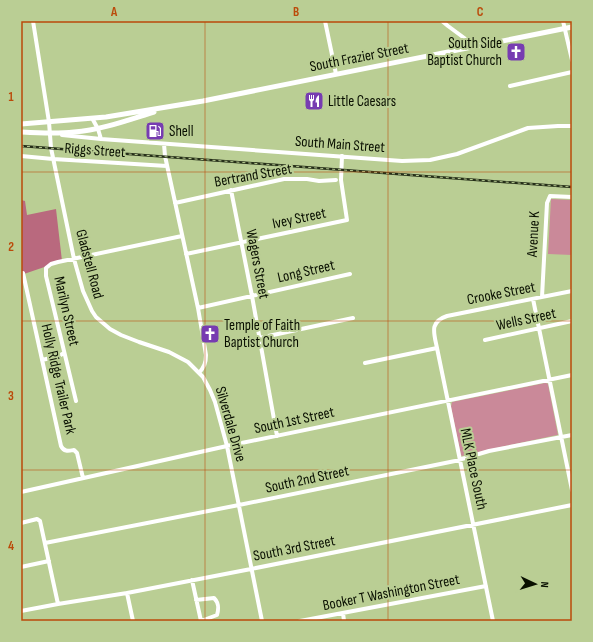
<svg xmlns="http://www.w3.org/2000/svg" width="593" height="642" font-family="'Sofia Sans Condensed',sans-serif">
	<style>
		.green { fill: #ca8999 }
		.forest { fill: #b9697e }
		.lines { fill: none; stroke-linecap: round; stroke-linejoin: round }
		.minor { stroke: #fff; stroke-width: 4 }
		.major { stroke: #fff; stroke-width: 5 }
		.rail-casing { stroke: #252e18; stroke-width: 2.5 }
		.rail { stroke: #bace94; stroke-width: 1; stroke-dasharray: 3; stroke-linecap: butt }
		.grid { fill: none; stroke: #bb4a0a; stroke-width: 1; stroke-opacity: 0.55 }
		.labels { text-anchor: middle; stroke-width: 4; stroke-linejoin: round; paint-order: stroke }
		.poi-label { font-size: 15px; fill: #090f00; stroke: #bace94; text-anchor: start }
		.street-label { font-size: 15px; fill: #090f00; stroke: #bace94 }
		.neatline { fill: none; stroke: #bb4a0a; stroke-width: 1.5 }
		.grid-label { font-size: 13px; text-anchor: middle; font-weight: bold; fill: #bb4a0a }
	</style>
	<rect width="100%" height="100%" fill="#bace94"/>
	<path class="green" d="M551,199L572,200V255L548,254Z
		M545,383H546L548,384L558,435H557L492,449L462,456L461,455L451,407L452,402Z"/>
	<path class="forest" d="M21,200L25,201L27,215L56,209L62,261L21,275Z"/>
	<g class="lines">
		<path class="minor" d="M33,21L49,122L51,148L74,259L83,291L92,311L96,317L110,329L121,335L139,342L169,352L188,362L203,377L210,390L215,402L227,446L262,621
			M325,21L336,74
			M442,21L448,26L475,46
			M563,21L572,60
			M510,86L572,72
			M92,118L98,129L101,139L402,161L430,160L457,154L528,128L558,126H572
			M62,135L101,139
			M164,144L165,156L198,308L206,355C206,363 204,367 199,373
			M21,156L53,159L167,166
			M231,190L252,296L277,436
			M175,203L284,179H307L319,181L336,180
			M186,254L347,220L341,180L342,156
			M23,273L61,446C64,452 68,451 74,450L77,453L83,478
			M542,297L547,203L550,196L572,197
			M533,299L572,490
			M198,308L350,274
			M259,338L353,318
			M485,340L572,321
			M42,360L59,356L64,353
			M365,363L437,348
			M76,401L46,276V268L51,264L58,262L182,236
			M21,492L227,446L572,375
			M21,523L37,519L40,521L58,604
			M45,543L239,505L455,461L489,451L572,435
			M21,567L49,561
			M192,580L201,621
			M127,593L133,621
			M196,600L214,598C219,603 219,608 217,615L201,621
			M21,611L58,604L127,593L251,569L572,505
			M343,613L344,621
			M300,621L486,586
			M493,621L437,348C434,333 429,322 447,316L572,291"/>
		<path class="major" d="M21,124L106,117L203,101L572,27
			M21,132C39,133 56,134 74,132C101,130 128,120 154,112"/>
		<g class="rail-casing">
			<path id="rail" d="M21,146L572,187"/>
		</g>
		<use href="#rail" class="rail"/>
	</g>
	<path class="grid" d="M205,21V621M388,21V621M21,172H572M21,321H572M21,470H572"/>
	<defs>
		<g id="church-square" transform="scale(1)"><rect x="-9" y="-9" width="18" height="18" rx="4" fill="#773cb1" stroke="#bace94"/><path d="M-1.2-6h2.4v3.5h3.3v2.4h-3.3V6h-2.4V-.1h-3.3v-2.4h3.3Z" fill="#fff"/></g>
		<g id="restaurant-square" transform="scale(1)"><rect x="-9" y="-9" width="18" height="18" rx="4" fill="#773cb1" stroke="#bace94"/><path d="M-5-6h1v4h1v-4h1v4h1v-4h1v5L-1.5 .5V6h-2V.5L-5-1ZM5-6V6H3V1.5H1.5Q1.5-4 5-6Z" fill="#fff"/></g>
		<g id="fuel-square" transform="scale(1)"><rect x="-9" y="-9" width="18" height="18" rx="4" fill="#773cb1" stroke="#bace94"/><path d="M-5.5-6h7V0h2V4h1.3V-2.5L3-4.5l.8-.8L6-3V5H2.5V1h-1V6h-7ZM-4.2-4.7v3.2H.2V-4.7Z" fill="#fff"/></g>
	</defs>
	<g fill-rule="evenodd">
		<use href="#church-square" x="516" y="52"/>
		<use href="#restaurant-square" x="314" y="101"/>
		<use href="#fuel-square" x="155" y="131"/>
		<use href="#church-square" x="210" y="334"/>
	</g>
	<g class="labels">
		<g class="poi-label">
			<text x="502" y="48" text-anchor="end">South Side<tspan x="502" dy="17">Baptist Church</tspan></text>
			<text x="328" y="106">Little Caesars</text>
			<text x="169" y="136">Shell</text>
			<text x="224" y="330">Temple of Faith<tspan x="224" dy="17">Baptist Church</tspan></text>
		</g>
		<g class="street-label">
			<text transform="translate(359 57) rotate(-11)" y="5">South Frazier Street</text>
			<text transform="translate(340 144) rotate(4)" y="5">South Main Street</text>
			<text transform="translate(95 150) rotate(4)" y="5">Riggs Street</text>
			<text transform="translate(253 175) rotate(-10)" y="5">Bertrand Street</text>
			<text transform="translate(299 218) rotate(-12)" y="5">Ivey Street</text>
			<text transform="translate(533 234) rotate(-87)" y="5">Avenue K</text>
			<text transform="translate(90 264) rotate(75)" y="5">Gladstell Road</text>
			<text transform="translate(258 264) rotate(79)" y="5">Wagers Street</text>
			<text transform="translate(306 271) rotate(-13)" y="5">Long Street</text>
			<text transform="translate(501 293) rotate(-11)" y="5">Crooke Street</text>
			<text transform="translate(67 311) rotate(77)" y="5">Marilyn Street</text>
			<text transform="translate(526 319) rotate(-12)" y="5">Wells Street</text>
			<text transform="translate(59 379) rotate(77)" y="5">Holly Ridge Trailer Park</text>
			<text transform="translate(294 420) rotate(-12)" y="5">South 1st Street</text>
			<text transform="translate(231 424) rotate(74)" y="5">Silverdale Drive</text>
			<text transform="translate(474 469) rotate(78)" y="5">MLK Place South</text>
			<text transform="translate(307 479) rotate(-12)" y="5">South 2nd Street</text>
			<text transform="translate(294 548) rotate(-11)" y="5">South 3rd Street</text>
			<text transform="translate(391 592) rotate(-11)" y="5">Booker T Washington Street</text>
		</g>
	</g>
	<rect width="593" height="642" fill="none" stroke="#bace94" stroke-width="44"/>
	<g transform="translate(535 584) rotate(94)" stroke="#bace94" stroke-width="3" paint-order="stroke">
	<path d="M0-3L7 15L0 10L-7 15Z" fill="#090f00"/>
	<text y="-6" font-size="11" font-weight="bold" text-anchor="middle" fill="#090f00">N</text>
	</g>
	<rect x="22" y="22" width="549" height="598" class="neatline"/>
	<g class="grid-label">
		<text x="114" y="16">A</text>
		<text x="296" y="16">B</text>
		<text x="480" y="16">C</text>
		<text x="11" y="101">1</text>
		<text x="11" y="251">2</text>
		<text x="11" y="400">3</text>
		<text x="11" y="550">4</text>
	</g>
</svg>
